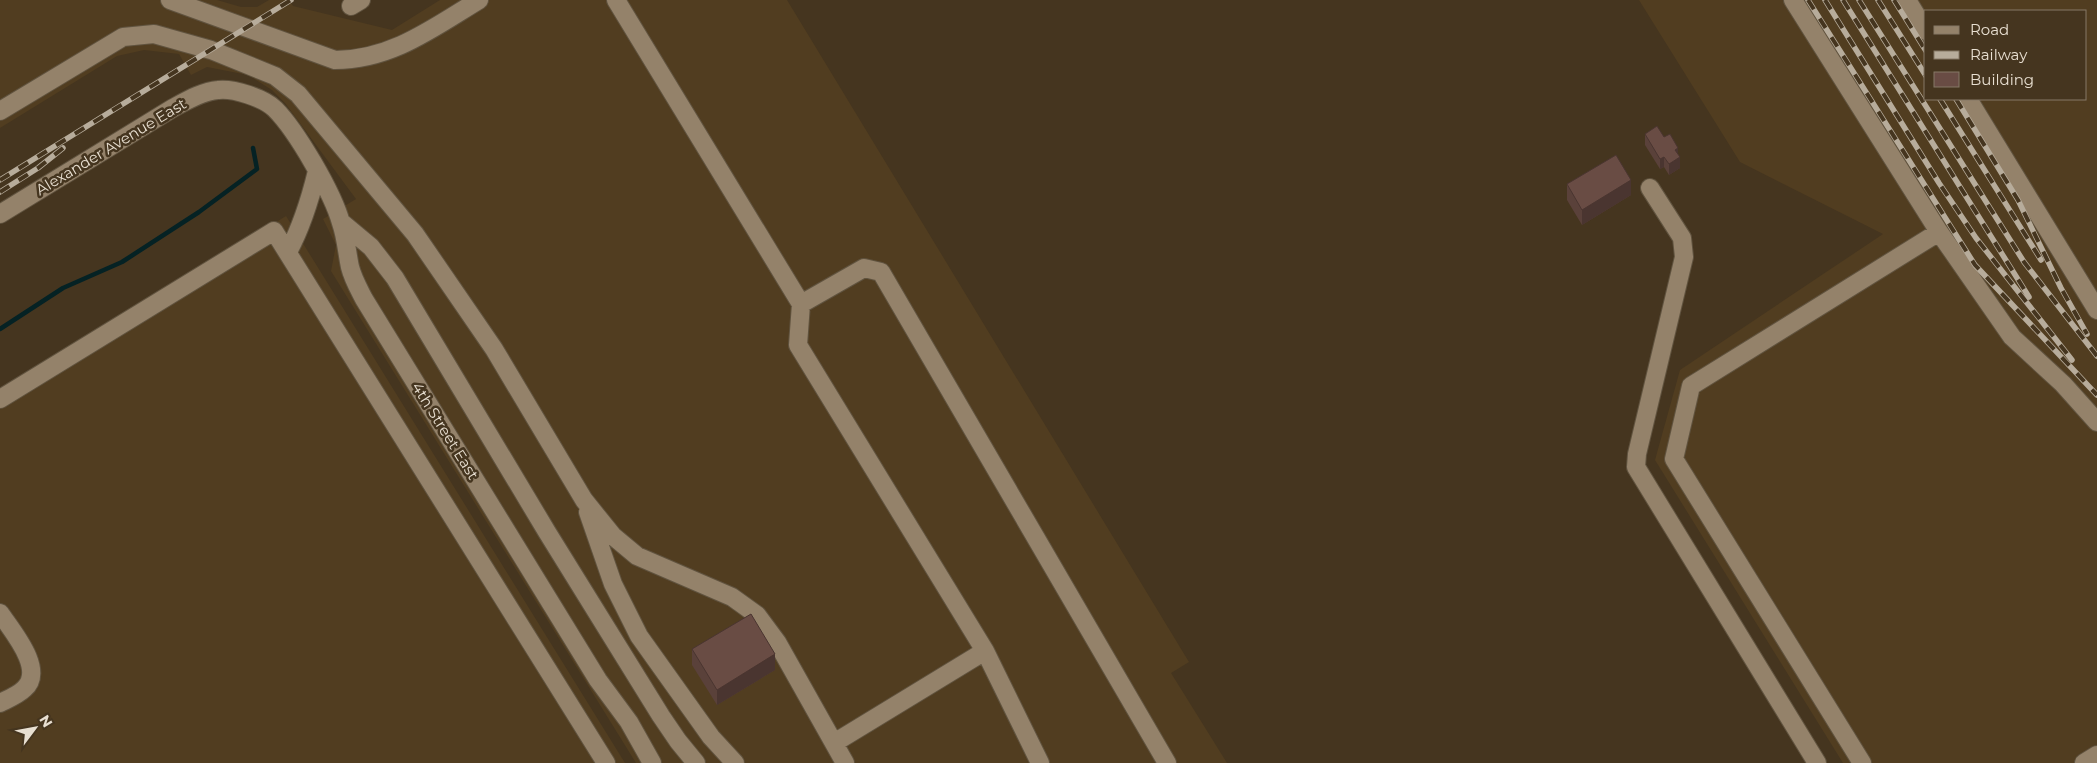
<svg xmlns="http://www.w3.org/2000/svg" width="2097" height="763" font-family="Montserrat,sans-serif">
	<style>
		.built { fill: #513d20; fill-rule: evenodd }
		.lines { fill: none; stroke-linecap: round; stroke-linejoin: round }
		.stream { stroke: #052224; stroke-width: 4.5 }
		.minor-casing { stroke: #60533f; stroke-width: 20 }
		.minor { stroke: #94826a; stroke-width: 18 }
		.rail-casing { stroke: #b7ac9b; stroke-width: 5.5 }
		.rail { stroke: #45351f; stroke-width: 4; stroke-dasharray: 11; stroke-linecap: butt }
		.wall { fill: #5a413a }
		.shaded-wall { fill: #4a3530 }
		.building { fill: #694c44; stroke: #4a3530 }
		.labels { text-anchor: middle; stroke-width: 5; stroke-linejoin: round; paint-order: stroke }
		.street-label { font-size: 15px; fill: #e8dfd1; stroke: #45351f }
	</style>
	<rect width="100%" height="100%" fill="#45351f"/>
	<path class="built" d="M0,0H217L241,7H257L269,0H289L293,6L392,30L440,0H787L1189,662L1171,673L1227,763H636L331,271L336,245L323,219L356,199L285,103L272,90L248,75L207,67L191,75L179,54L144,50L117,56L0,128Z
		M1639,0H2097V763H1843L1655,460L1680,370L1883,234L1740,162ZM1926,11H2086V99H1926Z
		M286,216L625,763H0V394Z"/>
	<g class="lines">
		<path class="stream" d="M0,329L63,288L122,262L199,212L257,169L253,148"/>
		<g class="minor-casing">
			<path id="minor" d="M170,0L335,60C391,60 433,28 479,0
				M616,0L801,304L798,345L985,651L1040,763
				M1793,0L1939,232L1691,386L1674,459L1862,763
				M1907,0L1926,31
				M351,6L361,0
				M1968,99L2097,310
				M0,111L123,37L154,34L211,50L275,76L298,94L415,234L494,349L584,500L613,536L637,556L732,597L757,615L777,642L845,763
				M1650,188L1682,238L1684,257L1637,454L1636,467L1817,763
				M0,214L173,108C186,101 203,91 218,90C233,88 264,98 275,109C296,130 333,193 341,223C346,237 347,253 350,267C353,279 359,289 364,299L598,680L629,722L652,763
				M341,222L371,247L395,278L547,532L661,716L678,741L696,763
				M1939,232L2012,337L2063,384L2097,422
				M288,252C302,226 310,200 317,171
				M801,304L864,268L881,272L1167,763
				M0,399L274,231L606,763
				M588,512L613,584L639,636L711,737L735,763
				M0,613C12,631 46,670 24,689C18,695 8,699 0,703
				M834,743L985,651
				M2084,763L2097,755"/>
		</g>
		<use href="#minor" class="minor"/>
		<g class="rail-casing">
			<path id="rail" d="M1808,0L1975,265L2097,395
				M1825,0L1939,183L1976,238L2072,360
				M1843,0L2029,297
				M1859,0L2024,262L2097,356
				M1878,0L1926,76
				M1894,0L1926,51
				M1940,99L2041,260
				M1956,99L2018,200L2061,288L2087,334
				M0,180L291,0
				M0,192L38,168L63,148"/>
		</g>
		<use href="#rail" class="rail"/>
	</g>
	<path class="wall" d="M1645,134L1664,137L1678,155L1680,168L1669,175L1664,167L1660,169L1645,145Z
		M1567,184L1631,195L1582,225L1567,200Z
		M692,649L775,670L717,705L692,665Z"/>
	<path class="shaded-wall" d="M1678,148V158L1675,150Z
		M1664,157V167L1660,169V159Z
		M1680,157V168L1669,175V164Z
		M1631,180V195L1582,225V210Z
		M775,654V670L717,705V690Z"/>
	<path class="building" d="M1657,126L1664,137L1670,134L1678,148L1675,150L1680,157L1669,164L1664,157L1660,159L1645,134Z
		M1616,155L1631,180L1582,210L1567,184Z
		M751,614L775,654L717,690L692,649Z"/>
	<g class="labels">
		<g class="street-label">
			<text transform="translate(111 147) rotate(-31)" y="5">Alexander Avenue East</text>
			<text transform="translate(445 431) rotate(58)" y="5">4th Street East</text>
		</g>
	</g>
	<rect x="1924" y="10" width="162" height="90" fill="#45351f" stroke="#867966"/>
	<rect x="1934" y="26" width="25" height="8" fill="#94826a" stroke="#867966"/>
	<text x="1970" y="35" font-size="15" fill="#e8dfd1">Road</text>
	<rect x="1934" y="51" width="25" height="8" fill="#b7ac9b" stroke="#867966"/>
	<text x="1970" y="60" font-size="15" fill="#e8dfd1">Railway</text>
	<rect x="1934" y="72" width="25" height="15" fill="#694c44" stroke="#867966"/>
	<text x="1970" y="85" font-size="15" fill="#e8dfd1">Building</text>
	<g transform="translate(35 728) rotate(58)" stroke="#45351f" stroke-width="4" paint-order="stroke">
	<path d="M0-4L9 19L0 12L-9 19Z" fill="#e8dfd1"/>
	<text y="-8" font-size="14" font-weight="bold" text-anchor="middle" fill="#e8dfd1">N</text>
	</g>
</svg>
